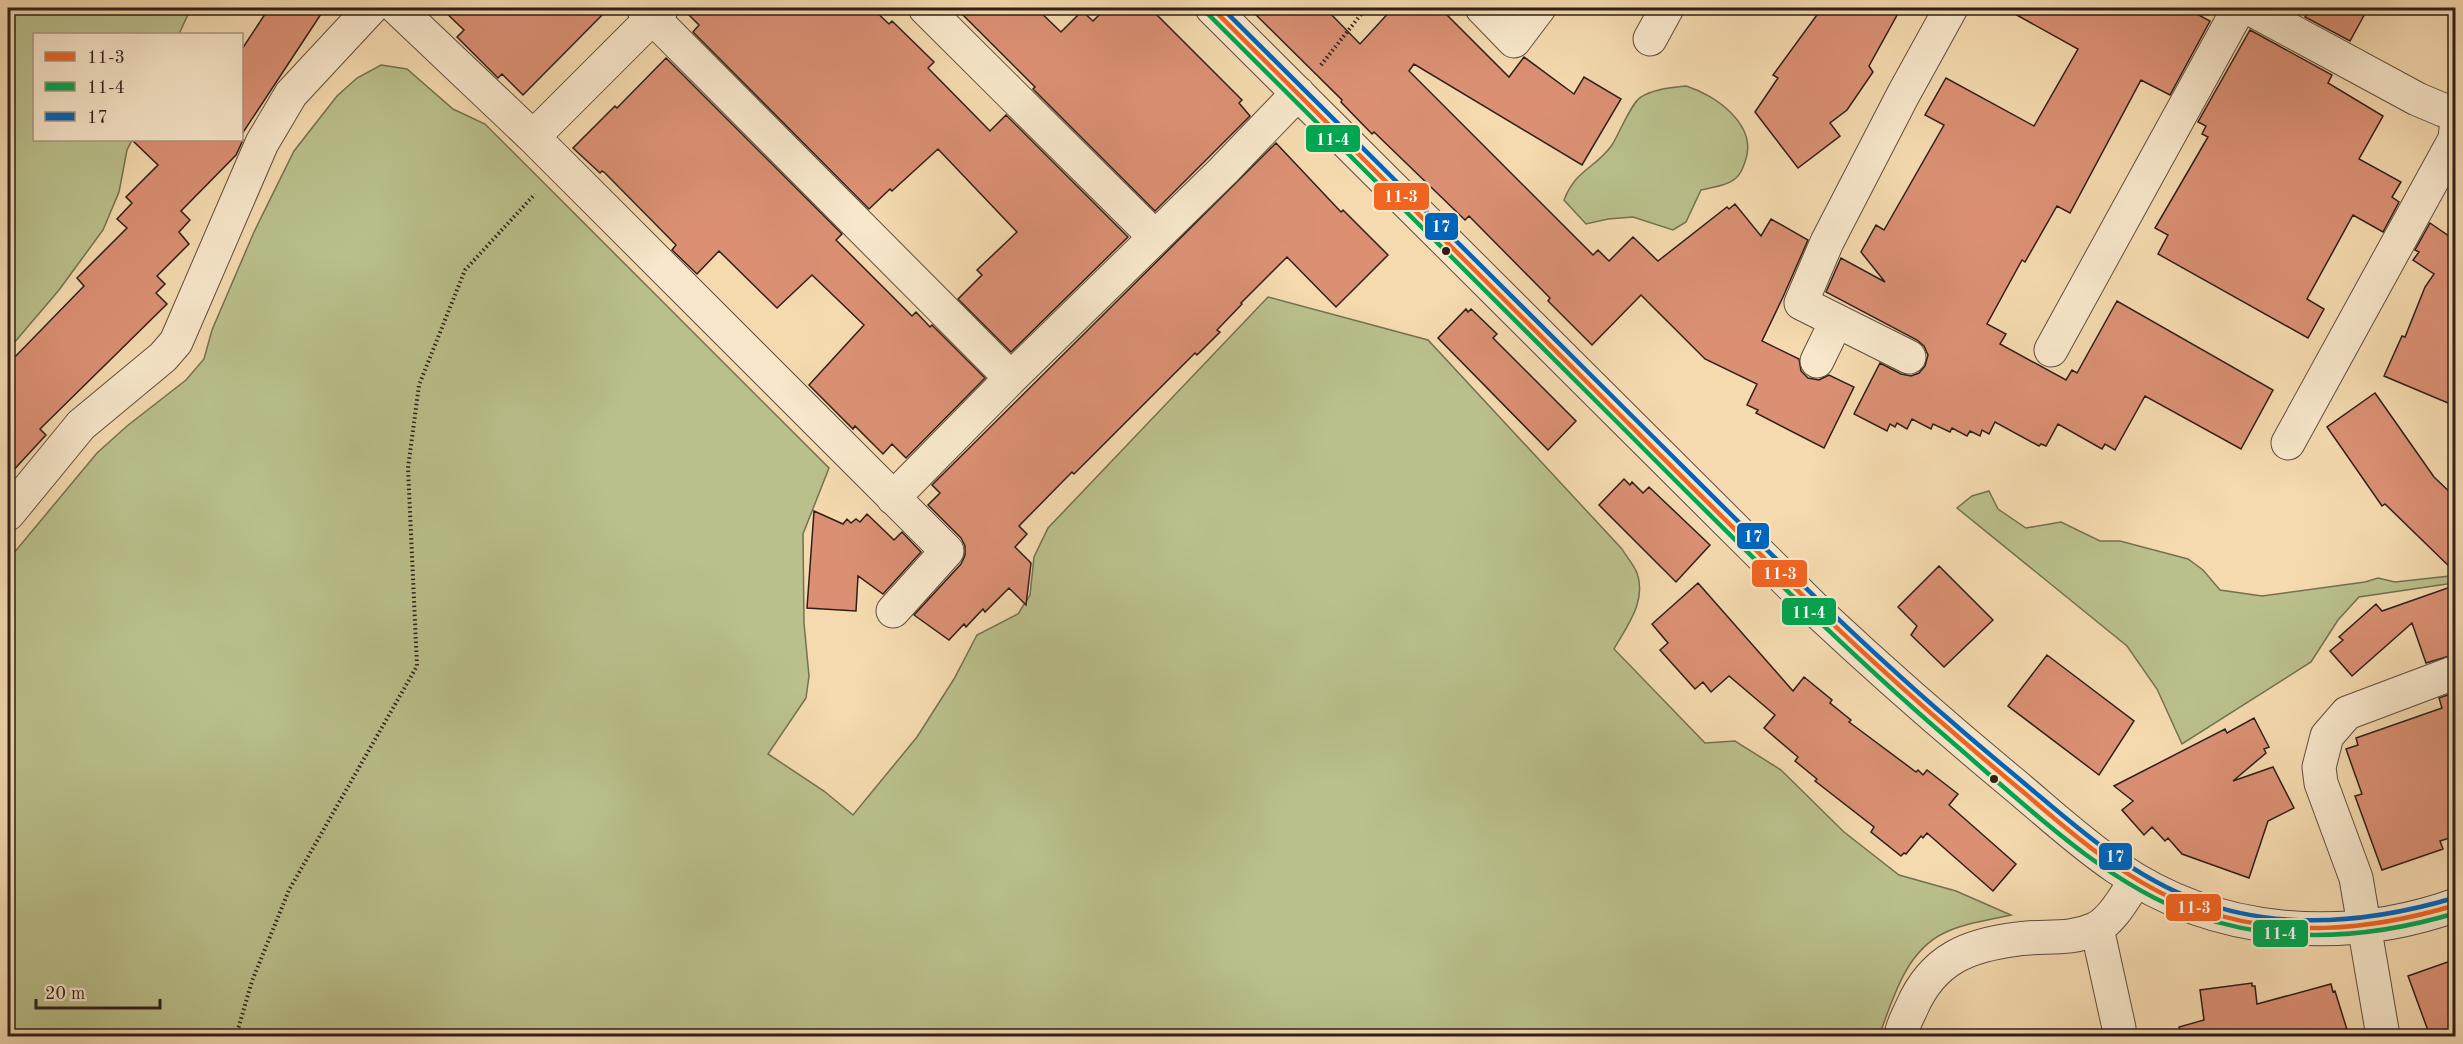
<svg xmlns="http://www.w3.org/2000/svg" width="2463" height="1044" font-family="'Old Standard TT',serif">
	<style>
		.green { fill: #bac08c; stroke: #747052; stroke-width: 1.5 }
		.building { fill: #db9074; stroke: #2f1f19; stroke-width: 1.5 }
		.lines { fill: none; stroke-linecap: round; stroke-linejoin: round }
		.minor-casing { stroke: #604e3e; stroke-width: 35 }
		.path { stroke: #2f1f19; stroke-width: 4; stroke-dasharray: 1.5 3; stroke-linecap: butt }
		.minor { stroke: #f8e7cb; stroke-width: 33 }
		.bus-1-casing { stroke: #f8e7cb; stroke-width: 9 }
		.bus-2-casing { stroke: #f8e7cb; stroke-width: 9 }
		.bus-3-casing { stroke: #f8e7cb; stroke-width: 9 }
		.bus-1 { stroke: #f26522; stroke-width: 4.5 }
		.bus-2 { stroke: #00a651; stroke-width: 4.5 }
		.bus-3 { stroke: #0065bd; stroke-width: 4.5 }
		.bus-dot { fill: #2f1f19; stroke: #f8e7cb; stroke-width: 2 }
		.line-badge { stroke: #f8e7cb; stroke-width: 2 }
		.badge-label { font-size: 16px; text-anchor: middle; font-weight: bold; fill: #fff }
	</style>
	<rect width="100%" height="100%" fill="#f5daaf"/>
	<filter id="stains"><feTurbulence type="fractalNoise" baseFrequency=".00333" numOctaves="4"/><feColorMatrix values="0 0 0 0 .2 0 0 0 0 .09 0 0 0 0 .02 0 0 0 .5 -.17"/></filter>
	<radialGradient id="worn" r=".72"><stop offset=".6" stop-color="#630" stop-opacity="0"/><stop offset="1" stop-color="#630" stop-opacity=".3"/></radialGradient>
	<path class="green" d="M8,8H191L179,34H34V140H132L127,150L119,192L103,230L59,290L8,350Z
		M381,65L407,69L453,109L485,124L829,468L803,534L804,623L809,676L806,698L768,754L824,791L853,815L917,737L954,679L977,635L1018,614L1030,595L1034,557L1048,528L1268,297L1428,340L1622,549C1626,556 1634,565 1637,573C1647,601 1627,626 1614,649L1705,743L1735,741L1781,770L1844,832L1899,875L1956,891L2011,915C1989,920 1964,923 1944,933C1905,952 1893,999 1879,1036H8V560L97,453L127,426L186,380L204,359L212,330L254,232L294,151L337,96L357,78Z
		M1686,86C1715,95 1759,125 1745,162C1743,167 1741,174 1736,178C1727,186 1712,187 1701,190L1686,222L1673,230L1633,217L1608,219L1586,224L1564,200C1576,169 1596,168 1612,145C1619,134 1631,103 1641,97C1653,89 1671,88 1686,86Z
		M1989,491L1998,509L2026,528L2061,522L2100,541H2120L2188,559L2203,570L2220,590L2262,596L2365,582L2378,578L2395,582L2450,576L2455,572V580L2447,584L2359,597L2338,620L2311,662L2182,744L2157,689L2127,646L1957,508L1972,496Z"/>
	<path class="building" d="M269,8H325L242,134V49Z
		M441,8H609L523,95L502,74L498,78L457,37L464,30Z
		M682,8H872L889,24L892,21L934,62L928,68L990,131L1006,115L1128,237L1011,352L958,299L982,275L977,270L1017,232L938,149L892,191L890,189L869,209L693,32L699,25Z
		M956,8H1036L1061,32L1082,11L1093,21L1106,8H1150L1242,100L1239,103L1250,116L1155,211L1033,89L1035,87Z
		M1249,8H1325L1360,44L1393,8H1440L1509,77L1524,57L1574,94L1584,77L1621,99L1582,165L1414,64L1409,71L1593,255L1598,250L1609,261L1633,237L1658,261L1727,207L1729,209L1735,204L1761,236L1771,219L1808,240L1783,297L1762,341L1799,359L1801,371L1808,378L1819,380L1829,375L1854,387L1824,448L1756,413L1758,410L1747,405L1757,384L1705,359L1641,295L1592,345L1548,301L1550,298L1469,216L1465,220L1374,132L1372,134L1341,102L1342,100Z
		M1822,8H1901L1869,66L1873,72L1847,110L1830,123L1840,136L1798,168L1755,112L1778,78L1773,75Z
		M2004,8H2186L2210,21L2170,95L2141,80L2070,213L2057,206L2025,262L2022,260L1987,324L2006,334L2000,344L2066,380L2072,370L2077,373L2117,301L2273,390L2241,449L2145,396L2115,450L2105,444L2102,449L2058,424L2046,446L2041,444L2039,446L1995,422L1989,434L1982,430L1980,436L1970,431L1967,436L1952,428L1950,432L1933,424L1931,429L1912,419L1907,429L1897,423L1895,427L1890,424L1887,431L1854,414L1880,363L1901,374L1911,376L1919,373L1925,366L1928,355L1924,346L1917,340L1826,292L1841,258L1885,282L1861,252L1876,225L1884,230L1944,125L1925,115L1946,78L2034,126L2078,49Z
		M2311,8H2368L2350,41L2305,17Z
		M2250,30L2332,75L2328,83L2383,116L2359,159L2401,182L2392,197L2399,202L2383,232L2353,215L2307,299L2324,309L2308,338L2158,254L2168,235L2155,228L2208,137L2202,134L2206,126L2198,122Z
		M666,58L842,234L836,240L912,316L916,312L930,327L932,325L985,378L906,458L892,444L883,454L855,426L853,429L809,385L864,325L812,275L777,308L719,251L697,274L672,250L676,245L605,173L602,171L600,173L573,148L615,106L617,108Z
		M132,140H243L236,155L181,211L190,220L179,232L189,244L157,276L165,284L156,293L167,304L40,429L46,435L8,476V364L84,286L77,278L127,228L117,219L132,203L126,197L158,165Z
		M1276,143L1341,212L1343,210L1388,255L1336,307L1287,257L1241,303L1242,304L1217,330L1220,332L1197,355L1195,353L1074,474L1072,472L1019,526L1027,534L1015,547L1031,563L1026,605L1009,588L985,612L983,609L966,627L964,624L949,640L914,615L961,564L965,555V546L961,538L928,505L940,493L932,485Z
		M2430,223L2456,241V385L2448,403L2384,376L2402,336L2405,337L2425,287L2434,274L2413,260L2419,252L2415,250Z
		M1466,309L1468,312L1471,309L1497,334L1493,338L1576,421L1548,450L1438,338Z
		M2375,393L2434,477L2456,498V573L2385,504L2382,506L2327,427Z
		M1624,479L1630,485L1632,482L1643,493L1649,487L1710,545L1676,582L1599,505Z
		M814,511L843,524L847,519L851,523L856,519L860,522L867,514L894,540L902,532L921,552L883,594L858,576L856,611L807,608Z
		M1939,566L1993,620L1944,667L1911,635L1917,626L1898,607Z
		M1698,583L1793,691L1804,677L1832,700L1830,703L1851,720L1849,722L1916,772L1918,770L1923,775L1927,770L1958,794L1949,805L2016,864L1993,891L1927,833L1923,838L1921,836L1906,854L1904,853L1901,856L1871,832L1874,827L1815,781L1817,779L1795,761L1798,757L1764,728L1775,715L1729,676L1711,692L1703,682L1695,689L1660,650L1668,643L1652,624Z
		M2456,585V654L2426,663L2412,623L2352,676L2330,651L2343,640L2339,637L2376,604L2382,611Z
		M2047,655L2134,721L2099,775L2008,706Z
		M2456,692V836L2440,841L2443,849L2382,870L2355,796L2362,794L2346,749L2358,745L2356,738L2442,708L2439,698Z
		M2254,718L2269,747L2264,749L2266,753L2233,781L2273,767L2294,808L2268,821L2249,878L2182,854L2168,838L2165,841L2152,827L2144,835L2122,810L2133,801L2114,786L2225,729L2227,733Z
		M2456,959V1036H2430L2408,976Z
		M2252,983V986H2255L2257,1004L2331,984L2333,992L2335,991L2349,1036H2180L2179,1027L2204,1020L2200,990Z"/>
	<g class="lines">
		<g class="minor-casing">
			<path id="minor" d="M397,8L533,137L947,551L893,611
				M643,8L1011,378
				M925,8L1155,237
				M1212,8L1819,613C1881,671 1945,727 2010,781C2045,810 2079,842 2116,867C2215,936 2344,945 2456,905
				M1482,8L1514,41L1539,8
				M2249,8L2417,99L2443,110L2456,111
				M1650,39L1667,8
				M533,137L662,8
				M2051,350L2239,8
				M1909,357L1801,303L1827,242L1903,95L1951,8
				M1817,361L1836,322
				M2288,443L2455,139L2456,128
				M893,498L1011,378L1223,171L1298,93
				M8,514L81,425L163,357L176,342L262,143L291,94L371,8
				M2097,928L2119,1028
				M1901,1036C1902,1026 1908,1016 1912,1007C1933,959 1968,945 2018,939C2045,935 2069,941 2095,929C2113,920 2125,896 2136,880
				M2383,1036L2356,878L2321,783L2319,767L2327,736L2347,713L2456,672"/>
		</g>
		<path class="path" d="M1321,65L1366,8
			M236,1036L252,981L289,890L417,666L408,468L419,385L465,270L535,194"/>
		<use href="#minor" class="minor"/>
		<g class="bus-1-casing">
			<path id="bus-1" d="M1212,8C1347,143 1482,277 1617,412C1727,522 1836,632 1955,734C1979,755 2004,776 2028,796C2079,840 2131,884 2195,908C2282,939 2369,931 2456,905"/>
		</g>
		<g class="bus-2-casing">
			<path id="bus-2" d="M1207,13C1342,148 1478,283 1613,418C1724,529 1833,640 1952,742C2023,803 2105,884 2194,915C2280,945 2369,939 2456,913"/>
		</g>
		<g class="bus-3-casing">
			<path id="bus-3" d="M1222,8C1358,143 1493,278 1629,413C1735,518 1839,625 1952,722C1978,745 2005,767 2031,789C2082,832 2132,876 2196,900C2280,932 2369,923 2454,898"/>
		</g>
		<use href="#bus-1" class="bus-1"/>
		<use href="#bus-2" class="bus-2"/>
		<use href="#bus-3" class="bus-3"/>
	</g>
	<g class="bus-dot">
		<circle cx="1446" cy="251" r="5"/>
		<circle cx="1994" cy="779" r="5"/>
	</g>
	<g class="line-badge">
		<rect x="1305" y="124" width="56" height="29" rx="6" fill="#00a651"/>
		<rect x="1373" y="182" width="57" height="29" rx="6" fill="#f26522"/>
		<rect x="1424" y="212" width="35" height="29" rx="6" fill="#0065bd"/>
		<rect x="1736" y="522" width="34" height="28" rx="6" fill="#0065bd"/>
		<rect x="1751" y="559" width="57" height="29" rx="6" fill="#f26522"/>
		<rect x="1781" y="597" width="56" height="29" rx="6" fill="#00a651"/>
		<rect x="2098" y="842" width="35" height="29" rx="6" fill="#0065bd"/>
		<rect x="2165" y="893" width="57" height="29" rx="6" fill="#f26522"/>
		<rect x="2252" y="919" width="57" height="29" rx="6" fill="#00a651"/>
	</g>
	<g class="badge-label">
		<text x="1333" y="145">11-4</text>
		<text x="1401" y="202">11-3</text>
		<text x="1441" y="232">17</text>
		<text x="1753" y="542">17</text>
		<text x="1780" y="579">11-3</text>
		<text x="1809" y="618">11-4</text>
		<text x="2115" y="862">17</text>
		<text x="2194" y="913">11-3</text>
		<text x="2280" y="939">11-4</text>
	</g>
	<rect width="2463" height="1044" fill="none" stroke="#f5daaf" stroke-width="30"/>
	<rect x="9" y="9" width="2445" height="1026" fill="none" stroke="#2f1f19" stroke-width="3"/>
	<rect x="15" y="15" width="2433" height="1014" fill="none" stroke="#2f1f19" stroke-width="1.5"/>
	<rect x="33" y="33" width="210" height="108" fill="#f8e7cb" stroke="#a89784" stroke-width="1.5"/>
	<rect x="45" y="52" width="30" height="9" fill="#f26522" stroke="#a89784" stroke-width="1.5"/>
	<text x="87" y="63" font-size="18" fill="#2f1f19">11-3</text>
	<rect x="45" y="82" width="30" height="9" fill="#00a651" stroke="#a89784" stroke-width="1.5"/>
	<text x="87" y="93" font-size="18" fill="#2f1f19">11-4</text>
	<rect x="45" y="112" width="30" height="9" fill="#0065bd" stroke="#a89784" stroke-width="1.5"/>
	<text x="87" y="123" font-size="18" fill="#2f1f19">17</text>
	<path d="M36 999v9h124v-9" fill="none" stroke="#2f1f19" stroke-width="3"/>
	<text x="45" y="999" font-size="18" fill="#2f1f19" stroke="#f8e7cb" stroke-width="4.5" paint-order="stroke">20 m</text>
	<rect width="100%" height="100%" filter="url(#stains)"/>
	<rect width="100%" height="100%" fill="url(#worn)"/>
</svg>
